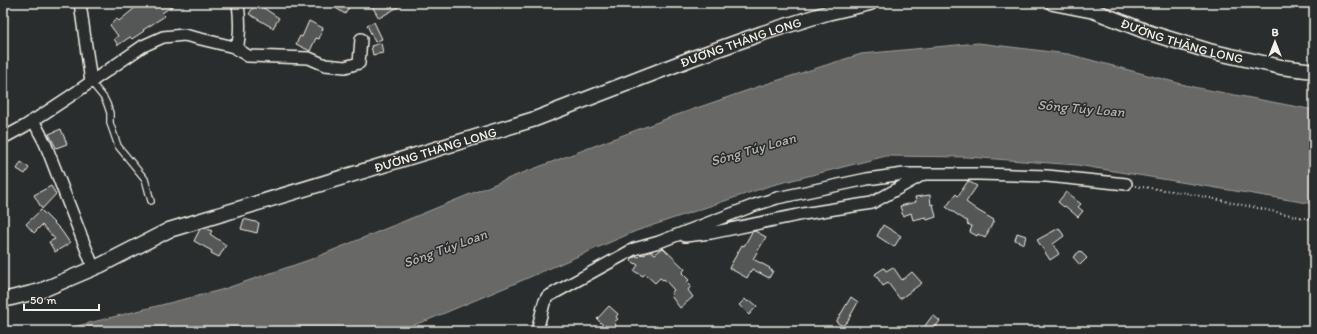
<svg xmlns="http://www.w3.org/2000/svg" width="1317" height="334" font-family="Itim,sans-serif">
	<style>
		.water { fill: #676866; stroke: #9f9f9a }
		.building { fill: #555756; stroke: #f4f1e8 }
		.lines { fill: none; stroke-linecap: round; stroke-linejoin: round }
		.service-casing { stroke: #f4f1e8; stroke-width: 8 }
		.minor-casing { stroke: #f4f1e8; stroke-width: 14 }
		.tertiary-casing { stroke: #f4f1e8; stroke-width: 17 }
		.path { stroke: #f4f1e8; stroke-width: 2; stroke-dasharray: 1 3; stroke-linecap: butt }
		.service { stroke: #2a2d2e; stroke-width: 5.5 }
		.minor { stroke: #2a2d2e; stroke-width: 11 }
		.tertiary { stroke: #2a2d2e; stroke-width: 14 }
		.labels { text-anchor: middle; stroke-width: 3; stroke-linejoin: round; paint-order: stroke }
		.street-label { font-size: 13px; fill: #f4f1e8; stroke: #2a2d2e }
		.water-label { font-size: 14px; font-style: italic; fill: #b5b3ae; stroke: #2a2d2e }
	</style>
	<rect width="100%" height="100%" fill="#2a2d2e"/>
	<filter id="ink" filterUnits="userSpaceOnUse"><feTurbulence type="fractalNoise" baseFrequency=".025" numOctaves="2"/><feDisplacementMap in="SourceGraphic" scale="8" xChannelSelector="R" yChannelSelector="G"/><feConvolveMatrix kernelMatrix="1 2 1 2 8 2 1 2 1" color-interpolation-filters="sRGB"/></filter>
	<g filter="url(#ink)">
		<path class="water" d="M978,43L1068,54L1193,87L1314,110V204L1077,165L968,157L886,156L769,186L636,231L516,283L428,320L396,331H57L221,290L309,260L512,177L671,117L760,86L861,54Z"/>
		<path class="building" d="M134,3H177L162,13L165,16L143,30L144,31L132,39L130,37L118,45L114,39L118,36L110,25L117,19L119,21L136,7Z
			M256,3L279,18L273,28L249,14Z
			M328,3H352L345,14Z
			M370,3H405L379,18Z
			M309,21L323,28L319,39L316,38L310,51L296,44L300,36L302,37Z
			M374,22L382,39L375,42L367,25Z
			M381,43L383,53L373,55L371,46Z
			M61,129L67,144L56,148L49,134Z
			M21,162L29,168L25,174L17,169Z
			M968,181L977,186L966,202L977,210L994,220L985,238L978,234L977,236L970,232L972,226L967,224L968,222L946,207L956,194L958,196Z
			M51,186L56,194L42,209L34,195Z
			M1066,192L1081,204L1078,207L1083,211L1078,217L1065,206L1064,207L1058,202Z
			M930,195L931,205L933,204L936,217L927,220L926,217L913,220L911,213L903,216L900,206L916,202L915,197Z
			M41,210L61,230L70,243L55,252L49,242L55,239L42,225L34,233L26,224Z
			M244,219L259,223L257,233L241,229Z
			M883,225L901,236L894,247L877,236Z
			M206,228L212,231L210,234L226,245L219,257L211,253L212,251L194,241L200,229Z
			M1059,228L1064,236L1053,244L1059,254L1050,260L1037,240Z
			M755,231L766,237L753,259L770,268L769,269L773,271L769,278L752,269L747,278L729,268L742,245L744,246L752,232Z
			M1017,233L1026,236L1024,244L1015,240Z
			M663,248L685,269L682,273L689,280L687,282L691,286L688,290L693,297L680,308L671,296L672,295L671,293L674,290L664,279L663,280L660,278L655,283L645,274L643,276L634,271L638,265L631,261L632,258L637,256L639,257L642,254L645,255L646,253L651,251L655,254Z
			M1080,251L1087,258L1080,265L1073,257Z
			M893,267L902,280L912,272L922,283L900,299L888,283L883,286L875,274L884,268L886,271Z
			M851,297L858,302L847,322H846L843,326L836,322Z
			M745,299L748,302L750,300L757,306L749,315L739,305Z
			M609,306L618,314L616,317L618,319L614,322L616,325L609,331L597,319Z
			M933,315L940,321L936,326L942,331H921Z"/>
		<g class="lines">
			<g class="service-casing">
				<path id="service" d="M91,82L104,98L107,104L110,113V123L118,146L145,179L151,201"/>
			</g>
			<g class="minor-casing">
				<path id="minor" d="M80,3L91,82
					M237,48C241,33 240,19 238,3
					M33,120L45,143L94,269
					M3,138L25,126L69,97L143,46L163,37L184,35L234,47L248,56L309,58L325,65L345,67L359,63L361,39
					M685,236L711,233L803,214L872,203L924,174
					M537,331L544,303L547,297L634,249L659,242L755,205L777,198L867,179L904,174H979L1047,176L1126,184"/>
			</g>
			<g class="tertiary-casing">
				<g id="tertiary">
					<path id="s1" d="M1053,3L1094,11L1150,33L1209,51L1281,67L1314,71"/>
					<path id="s2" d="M3,300L40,291L101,265L169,230L535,119L693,58L763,33L827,13L870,3"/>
				</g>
			</g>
			<path class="path" d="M1135,186L1186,193L1314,220"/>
			<use href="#service" class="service"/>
			<use href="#minor" class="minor"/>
			<use href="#tertiary" class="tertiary"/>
		</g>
	</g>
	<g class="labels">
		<g class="street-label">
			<text dy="5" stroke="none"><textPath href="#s1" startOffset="135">ĐƯỜNG THĂNG LONG</textPath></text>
			<text dy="5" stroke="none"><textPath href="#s2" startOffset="783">ĐƯỜNG THĂNG LONG</textPath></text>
			<text dy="5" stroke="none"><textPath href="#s2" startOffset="459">ĐƯỜNG THĂNG LONG</textPath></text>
		</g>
		<g class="water-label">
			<text transform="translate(1081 108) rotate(5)" y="5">Sông Túy Loan</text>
			<text transform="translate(753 149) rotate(-16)" y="5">Sông Túy Loan</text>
			<text transform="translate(445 248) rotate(-20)" y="5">Sông Túy Loan</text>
		</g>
	</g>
	<rect width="1317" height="334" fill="none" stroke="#2a2d2e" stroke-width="16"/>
	<rect x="8" y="8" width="1301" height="318" fill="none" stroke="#f4f1e8" stroke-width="1.5" filter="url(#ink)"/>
	<g transform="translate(1275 42)" stroke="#2a2d2e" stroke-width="3" paint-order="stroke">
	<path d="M0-3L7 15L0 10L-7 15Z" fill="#f4f1e8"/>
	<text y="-6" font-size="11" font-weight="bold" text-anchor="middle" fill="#f4f1e8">B</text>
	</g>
	<path d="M24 304v6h75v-6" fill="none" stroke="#f4f1e8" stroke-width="2"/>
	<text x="30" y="304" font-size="12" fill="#f4f1e8" stroke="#2a2d2e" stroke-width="3" paint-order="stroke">50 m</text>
</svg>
